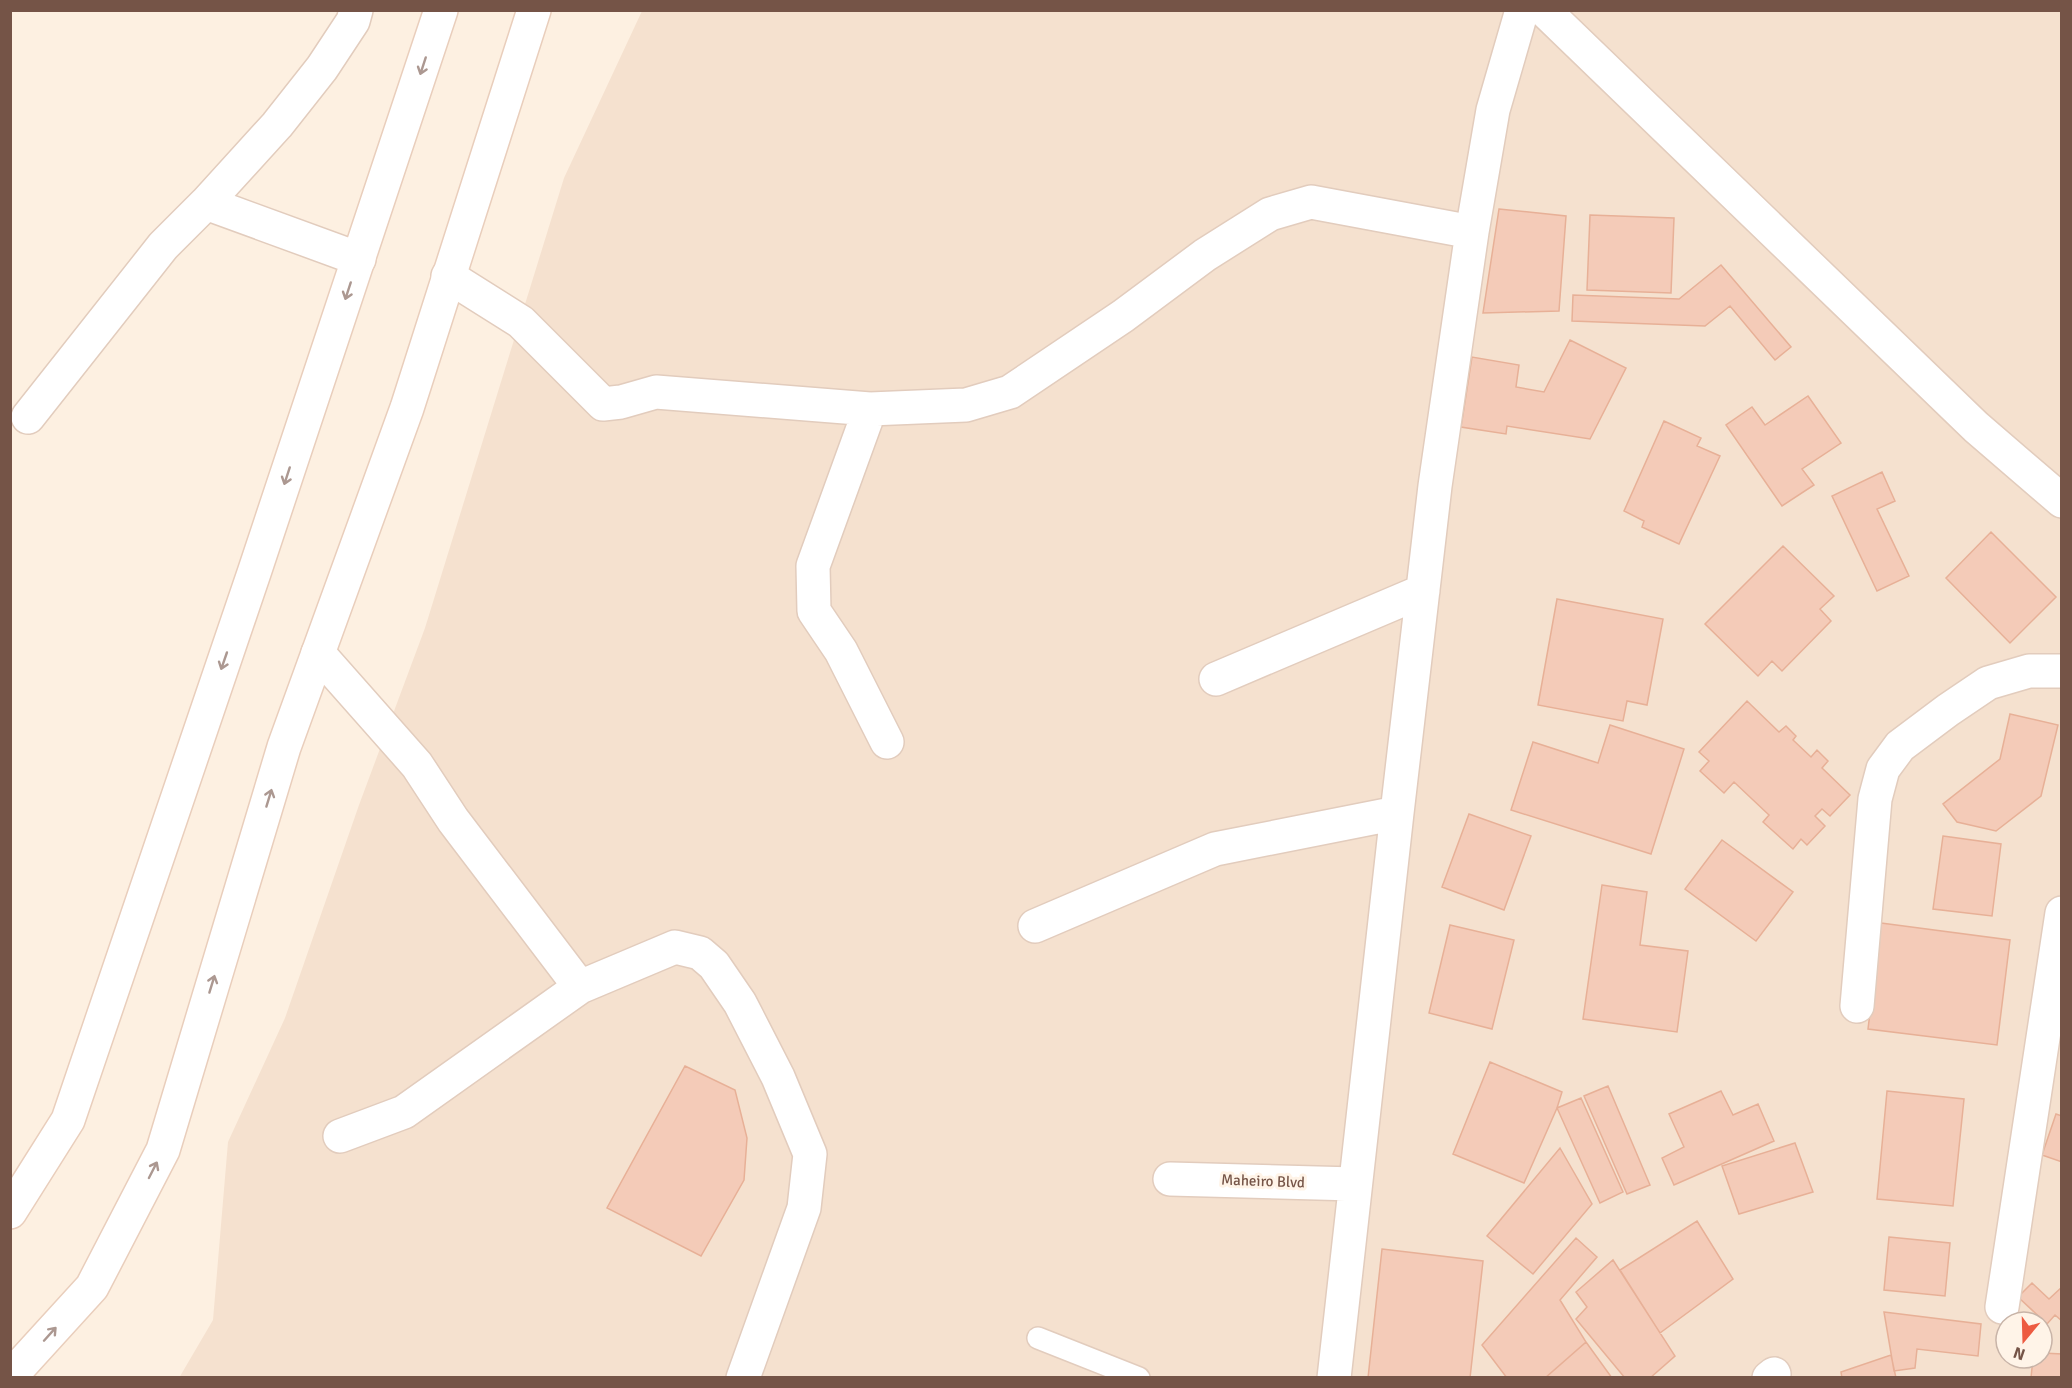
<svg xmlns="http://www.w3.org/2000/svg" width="2072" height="1388" font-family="Signika,sans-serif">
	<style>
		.residential { fill: #f5e1cf; fill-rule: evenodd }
		.building { fill: #f4cbb8; stroke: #e7b097; stroke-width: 1.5 }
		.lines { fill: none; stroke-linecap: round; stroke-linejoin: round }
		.service-casing { stroke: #e2ccbd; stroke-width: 24 }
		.minor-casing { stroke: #e2ccbd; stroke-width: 36 }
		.secondary-casing { stroke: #e9cebc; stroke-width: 36 }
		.service { stroke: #fff; stroke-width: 21 }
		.minor { stroke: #fff; stroke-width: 33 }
		.secondary { stroke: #fff; stroke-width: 33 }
		.oneway { stroke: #ac9891 }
		.labels { text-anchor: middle; stroke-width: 6; stroke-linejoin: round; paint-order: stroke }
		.street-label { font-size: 15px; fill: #755447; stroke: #fff4e8 }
	</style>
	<rect width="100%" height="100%" fill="#fdf0e1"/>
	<path class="residential" d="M642,11H2061V1377L179,1378L213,1320L228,1142L285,1018L359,805L425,628L564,178ZM2006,1322H2042V1358H2006Z"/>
	<path class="building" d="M1499,209L1566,216L1559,311L1483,313Z
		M1590,215L1674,218L1671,293L1587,290Z
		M1721,265L1791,347L1775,360L1730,306L1705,326L1572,321L1573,295L1679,299Z
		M1570,340L1626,368L1590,439L1507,426L1506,434L1461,427L1472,357L1519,365L1516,387L1544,392Z
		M1808,396L1841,443L1802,469L1814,485L1782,506L1726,425L1752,407L1765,425Z
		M1664,421L1701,438L1697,446L1720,456L1679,544L1642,527L1644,521L1624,511Z
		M1882,472L1895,501L1877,509L1909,576L1877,591L1832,496Z
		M1991,532L2056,597L2010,643L1946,578Z
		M1783,546L1834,596L1820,609L1831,621L1782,671L1772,661L1758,676L1705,624Z
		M1557,599L1663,619L1647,705L1627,701L1623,721L1538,705Z
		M1747,701L1779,732L1786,726L1796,736L1793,740L1811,757L1817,750L1828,761L1822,768L1850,795L1830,816L1822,809L1815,816L1825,826L1807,845L1801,839L1793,849L1763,822L1769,815L1734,782L1724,793L1700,771L1709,761L1699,752Z
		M2010,714L2058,725L2041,796L1996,831L1957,822L1943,804L2000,759Z
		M1610,725L1684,749L1651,854L1511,810L1533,742L1598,763Z
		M1469,814L1531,836L1504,910L1442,887Z
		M1943,836L2001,844L1992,916L1933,909Z
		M1722,840L1793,892L1756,941L1685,889Z
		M1602,885L1647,892L1640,945L1688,951L1677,1032L1583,1019Z
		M1881,923L2010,940L1997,1045L1868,1029Z
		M1450,925L1514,940L1492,1029L1429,1013Z
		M1490,1062L1562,1092L1557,1108L1524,1183L1453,1154Z
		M685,1066L735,1090L747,1138L744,1180L701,1256L607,1208Z
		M1608,1086L1650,1185L1627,1194L1584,1096Z
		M1721,1091L1733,1115L1758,1104L1774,1141L1674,1185L1662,1158L1684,1147L1669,1114Z
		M1887,1091L1964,1099L1953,1206L1877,1199Z
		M1581,1098L1623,1192L1600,1203L1557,1108Z
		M2056,1114L2062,1116V1162L2042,1155Z
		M1795,1143L1813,1192L1739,1214L1722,1166Z
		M1560,1148L1592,1204L1533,1274L1487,1236Z
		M1697,1221L1733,1279L1660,1333L1620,1270Z
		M1889,1237L1950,1243L1945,1296L1884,1290Z
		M1576,1238L1597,1257L1560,1300L1586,1342L1545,1378H1507L1482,1345Z
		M1382,1249L1483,1261L1470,1378H1368Z
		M1613,1260L1675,1356L1650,1378H1625L1576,1319L1587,1307L1576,1292Z
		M2032,1283L2049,1299L2062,1287V1321L2055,1315L2047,1324L2018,1297Z
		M1884,1312L1981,1324L1978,1356L1917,1349L1915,1368L1894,1371Z
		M1586,1342L1612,1378H1545Z
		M2042,1353L2062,1354V1378H2031L2033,1358H2042Z
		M1891,1355L1896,1378H1842L1841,1372Z"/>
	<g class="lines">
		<g class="service-casing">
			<path id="service" d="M1038,1338L1139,1378"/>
		</g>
		<g class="minor-casing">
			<path id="minor" d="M1544,10L1976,427L2062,501
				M206,203L359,259
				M448,276L521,322L603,404L621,402L656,392L870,409L966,405L1010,392L1123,316L1205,255L1270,214L1311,202L1472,232
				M870,409L813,566L814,611L841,651L887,742
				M28,417L163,246L206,203L277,125L322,68L353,21L356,10
				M318,653L417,765L453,820L580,987
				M1216,679L1423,591
				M1035,926L1215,849L1397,813
				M1857,1006L1875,799L1883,769L1900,746L1948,710L1988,683L2029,671H2062
				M340,1136L404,1112L580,987L675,947L700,953L714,965L740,1003L778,1077L810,1154L804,1208L743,1378
				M1170,1179L1355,1184
				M2002,1307L2062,913
				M1334,1378L1397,813L1435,486L1472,232L1493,110L1522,10
				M1769,1378L1774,1374"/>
		</g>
		<g class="secondary-casing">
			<path id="secondary" d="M10,1212L68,1120L254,573L441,10
				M10,1377L92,1287L163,1150L284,747L407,408L534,10"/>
		</g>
		<use href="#service" class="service"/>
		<use href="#minor" class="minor"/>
		<use href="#secondary" class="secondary"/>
	</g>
	<defs><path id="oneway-shaft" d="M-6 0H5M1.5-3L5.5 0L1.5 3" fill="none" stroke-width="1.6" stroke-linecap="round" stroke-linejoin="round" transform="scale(1.5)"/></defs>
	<g class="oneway">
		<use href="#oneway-shaft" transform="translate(423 66) rotate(108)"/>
		<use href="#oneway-shaft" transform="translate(348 291) rotate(108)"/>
		<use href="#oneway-shaft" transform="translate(287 476) rotate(108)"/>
		<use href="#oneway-shaft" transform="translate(224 661) rotate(109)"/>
		<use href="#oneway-shaft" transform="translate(269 798) rotate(-73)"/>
		<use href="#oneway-shaft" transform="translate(212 984) rotate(-73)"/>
		<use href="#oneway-shaft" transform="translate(153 1170) rotate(-63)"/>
		<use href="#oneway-shaft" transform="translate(50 1334) rotate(-48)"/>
	</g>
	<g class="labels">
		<g class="street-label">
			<text transform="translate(1263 1181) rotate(2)" y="5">Maheiro Blvd</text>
		</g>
	</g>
	<rect width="2072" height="1388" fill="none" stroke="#755447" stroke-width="24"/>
	<g transform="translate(2024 1340) rotate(199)"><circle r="28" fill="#fff4e8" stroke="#c8b4a8" stroke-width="1.5"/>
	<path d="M0-4.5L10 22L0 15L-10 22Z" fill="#ed5b41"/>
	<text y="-9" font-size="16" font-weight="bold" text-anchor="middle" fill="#755447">N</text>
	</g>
</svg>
